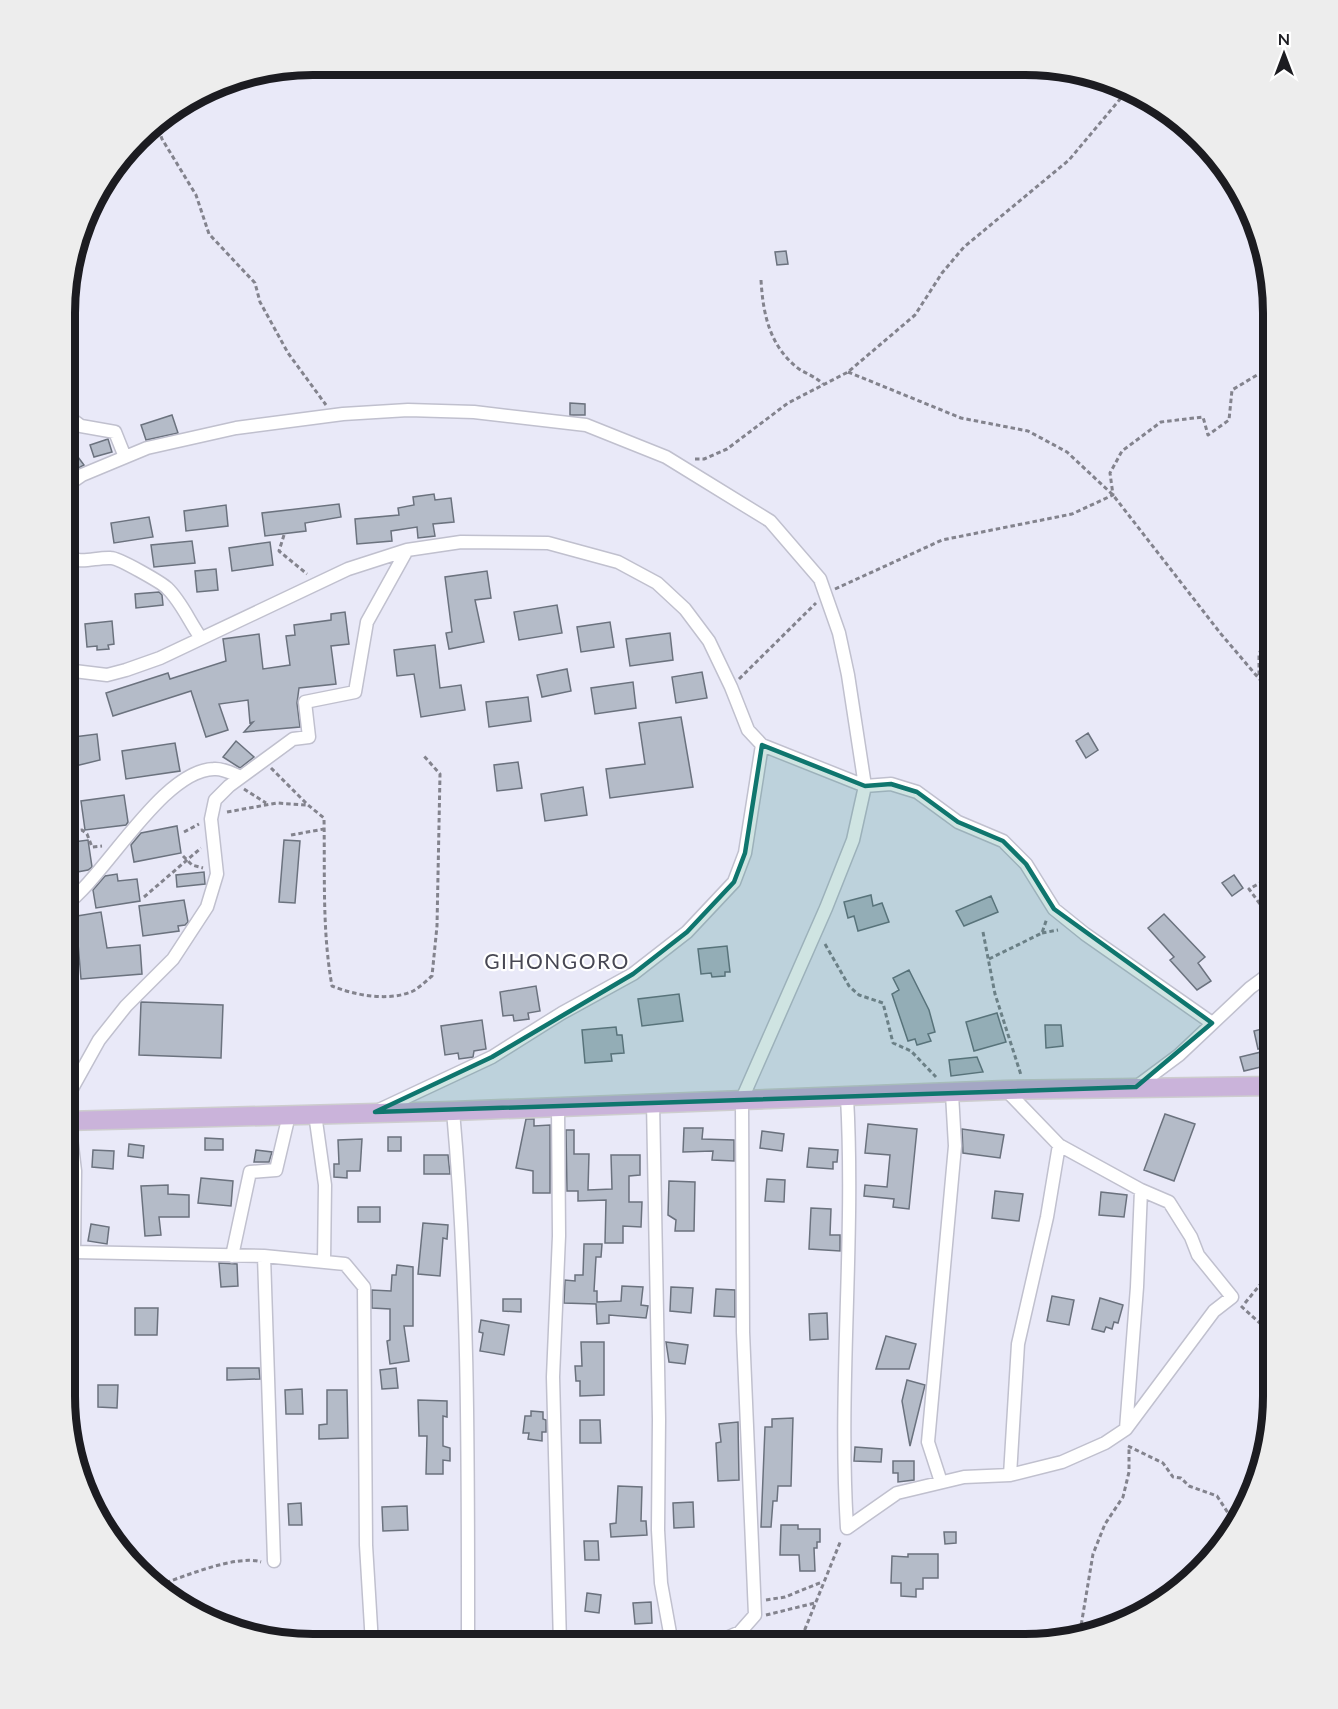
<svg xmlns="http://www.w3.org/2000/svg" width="1338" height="1709" font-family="Lato,sans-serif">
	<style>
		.building { fill: #b4bbc8; stroke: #6b727e; stroke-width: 1.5 }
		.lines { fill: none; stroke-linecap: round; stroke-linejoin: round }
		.minor-casing { stroke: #c0c0ce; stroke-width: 15 }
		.primary-casing { stroke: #cdcdce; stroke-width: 21 }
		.path { stroke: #83838d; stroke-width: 3; stroke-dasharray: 4.5 3; stroke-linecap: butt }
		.minor { stroke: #fff; stroke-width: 12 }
		.primary { stroke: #cab3da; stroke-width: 18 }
		.marked { fill: #0f766e; fill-opacity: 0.2; stroke: #0f766e; stroke-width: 4.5; stroke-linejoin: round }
		.labels { text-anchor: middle; stroke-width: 4.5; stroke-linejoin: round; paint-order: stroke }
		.quarter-label { font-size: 21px; letter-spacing: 1.5px; fill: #474753; stroke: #fff }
		.rim { fill: none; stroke: #1c1c21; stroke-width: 8 }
	</style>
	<rect width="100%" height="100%" fill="#e9e9f8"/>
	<path class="building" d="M786,251L788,264L777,265L775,252Z
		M570,403L585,404V415H570Z
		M172,415L178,433L146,440L141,425Z
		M108,439L112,452L94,457L90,445Z
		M78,457L84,465L73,471L68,463Z
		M434,494L435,500L451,498L454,522L433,524L435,536L418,538L417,527L391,531L392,541L357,544L355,519L399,515L398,508L414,505L413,497Z
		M339,504L341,517L305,523L306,531L265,536L262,513Z
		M226,505L228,526L186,531L184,511Z
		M149,517L153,537L114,543L111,523Z
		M192,541L195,563L154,567L151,545Z
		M270,542L273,565L232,571L229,548Z
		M216,569L218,590L197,592L195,571Z
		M487,571L491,598L475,600L484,642L449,649L446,633L452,632L445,577Z
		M159,592L162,595L163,605L136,608L135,594Z
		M557,605L562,633L519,640L514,612Z
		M345,612L349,644L331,646L336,684L299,688L297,703L300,727L244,732L253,722L250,723L248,700L219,704L228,730L206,737L191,691L113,716L106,693L168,673L170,679L226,661L223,639L259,634L263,669L290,665L286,636L295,635L294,625L331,620V614Z
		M112,621L114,644L108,645L109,649L97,650V646L87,647L85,624Z
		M610,622L614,647L581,652L577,627Z
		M670,633L673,660L630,666L626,639Z
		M435,645L440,688L461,685L465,710L421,717L414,674L397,676L394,650Z
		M567,669L571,691L542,697L537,675Z
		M702,672L707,698L676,703L672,677Z
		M633,682L636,708L595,714L591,688Z
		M528,697L531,721L489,727L486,702Z
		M681,717L693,787L610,798L606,769L645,764L639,723Z
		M1088,733L1098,750L1086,758L1076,741Z
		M97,734L100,760L67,768L66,738Z
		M236,741L254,757L240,768L223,757Z
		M175,743L180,771L126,779L122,751Z
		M518,762L522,788L497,791L494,765Z
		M583,787L587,815L545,821L541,794Z
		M124,795L128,822L126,825L85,830L81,801Z
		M177,826L181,853L134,862L131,845L141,833Z
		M88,840L92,867L88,870L66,874V843Z
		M284,840L300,841L295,903L279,902Z
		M204,872L205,884L177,887L176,875Z
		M117,874L118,881L137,879L140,901L96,908L93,890L105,876Z
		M1234,875L1243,888L1232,896L1222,883Z
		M871,895L873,906L882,903L889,922L858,931L854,916L848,918L844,902Z
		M991,896L998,912L964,926L956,911Z
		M184,900L188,922L185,925L178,926L179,931L143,936L139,906Z
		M101,912L107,948L140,945L142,974L81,979L78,943L65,945V918Z
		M1164,914L1205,957L1198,963L1211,981L1197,990L1170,960L1174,957L1148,928Z
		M727,946L730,972H725V976L712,977L711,973L701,974L698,949Z
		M909,970L929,1010L935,1032L928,1034L931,1041L917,1045L915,1039L908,1041L892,994L899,990L893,978Z
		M536,986L540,1011L528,1013L529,1019L514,1021L513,1015L503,1016L500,992Z
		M679,994L683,1021L642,1026L638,999Z
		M141,1002L223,1005L221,1058L139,1055Z
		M997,1013L1006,1042L974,1051L966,1022Z
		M482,1020L486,1049L474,1051L473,1057L459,1059L458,1053L445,1055L441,1026Z
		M1045,1025H1061L1063,1046L1046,1048Z
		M616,1027L617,1035H622L624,1053L611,1054L612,1061L585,1063L582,1030Z
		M1270,1027L1273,1046L1258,1049L1254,1031Z
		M1261,1052L1265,1066L1244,1071L1240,1057Z
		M977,1057L983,1072L951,1076L949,1060Z
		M1165,1114L1195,1124L1174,1181L1144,1170Z
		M526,1119H534V1126L550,1125V1193H533V1171L516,1168Z
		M868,1124L917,1129L909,1209L893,1207L894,1199L864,1196L865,1185L887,1187L890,1155L865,1153Z
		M684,1128H703L702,1139L734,1140V1161L712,1160L713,1151L683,1152Z
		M962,1129L1004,1135L1000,1158L963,1153Z
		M566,1130H574V1154H589L588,1190L612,1189L611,1155H640V1175L629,1176V1202H642L641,1227L623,1226V1243H605L606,1200L578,1201V1191H567Z
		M762,1131L784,1134L782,1151L760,1148Z
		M388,1137H401V1151H388Z
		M205,1138L223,1139V1150H205Z
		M362,1139L360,1171H347V1178L334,1177V1164H339L338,1140Z
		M129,1144L144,1146L143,1158L128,1156Z
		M809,1148L838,1150L837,1162H833V1169L807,1167Z
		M93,1150L114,1151L113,1169L92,1167Z
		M256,1150L272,1152L269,1162H254Z
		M424,1155H448L450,1174H424Z
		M201,1178L233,1181L231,1206L198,1203Z
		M767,1179L785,1180L784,1202L765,1201Z
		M669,1181L695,1182L694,1231H675L676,1220L668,1215Z
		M168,1185V1194L189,1195V1217H159L161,1235L145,1236L141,1186Z
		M995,1191L1023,1194L1019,1221L992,1218Z
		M1101,1192L1127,1195L1124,1217L1099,1215Z
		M358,1207H380V1222H358Z
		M811,1208L831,1209L830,1235H840V1251L809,1249Z
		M423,1223L448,1225L447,1239L443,1238L440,1276L418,1274Z
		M91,1224L109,1227L107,1244L88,1241Z
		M584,1244H602L601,1257H596L594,1291H597V1302L621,1301L622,1286L643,1287L641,1305L648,1306L646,1318L609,1315V1323L597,1324L596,1304L564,1303L565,1280L575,1281V1275H583Z
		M219,1263L237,1264L238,1286L221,1287Z
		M397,1265L413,1267V1326H404L409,1361L390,1364L387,1341L390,1340V1309L372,1308V1290L391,1291L392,1275H396Z
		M671,1287L693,1288L691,1313L670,1311Z
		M716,1289L735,1290V1317L714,1316Z
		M1052,1296L1074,1300L1069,1325L1047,1321Z
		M1100,1298L1123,1305L1118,1323L1114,1322L1112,1329L1106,1327L1104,1332L1092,1329Z
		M503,1299H521V1312L503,1311Z
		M135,1308H158L157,1335H135Z
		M827,1313L828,1339L810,1340L809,1314Z
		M481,1320L509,1325L504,1355L480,1351L483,1333L479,1332Z
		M886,1336L916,1344L909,1369H876Z
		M581,1342H604V1395L580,1396V1381H576L575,1366H582Z
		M666,1342L688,1345L685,1364L669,1362Z
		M227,1368H259L260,1379L227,1380Z
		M396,1368L398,1388L382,1389L380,1370Z
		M907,1380L925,1385L910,1446L902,1401Z
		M98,1385H118L117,1408L98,1407Z
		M302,1389L303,1414H286L285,1390Z
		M327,1390H347L348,1438L319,1439V1425L327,1424Z
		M418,1400L447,1401V1417L443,1416V1446L450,1448V1461L443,1460V1474H426L427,1436H419Z
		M531,1411L543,1412V1419L546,1420V1432H542V1441L528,1439L529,1433H523L525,1416H531Z
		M793,1418L791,1486H778L777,1501H773L771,1527H761L765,1427H772V1419Z
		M580,1420H600L601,1443H580Z
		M738,1422L739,1480L718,1481L716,1443L721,1442L719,1424Z
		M855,1447L882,1449L881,1462L854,1461Z
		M893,1461H914V1480L898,1482V1473H893Z
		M618,1486L642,1487L641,1521H646L647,1535L611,1537L610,1524L616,1523Z
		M693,1502L694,1527L674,1528L673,1503Z
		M301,1503L302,1525H289L288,1504Z
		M407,1506L408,1530L383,1531L382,1507Z
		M781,1525H798V1529H820V1542H817V1548H814L815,1571H800L799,1555H780Z
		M944,1532H956V1543L945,1544Z
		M584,1541H598L599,1560H585Z
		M908,1554H938V1578H923V1589H916V1597L901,1596V1583H891L892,1556L908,1557Z
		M587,1593L601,1595L599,1613L585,1611Z
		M651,1602L652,1623L635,1624L633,1603Z"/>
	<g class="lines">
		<g class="minor-casing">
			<path id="minor" d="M66,415L81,426L115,432L125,457
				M66,486L82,475L147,448L236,428L343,414L408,410L474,412L586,425L666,457L770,521L820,579L839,633L848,675L865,786L853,840L826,908L742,1099L743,1332L755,1615L740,1632L713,1644
				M66,556C81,565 95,557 111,558C119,558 162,583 167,588C181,601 190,623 201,638
				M66,670L107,675L126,670L160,658L348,569L407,550L461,542L548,543L618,562L657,583L685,609L709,641L731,687L748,730L762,745L865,786L891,784L917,792L958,822L1003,841L1026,864L1054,909L1085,934L1212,1023
				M65,905C105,877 162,770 214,769C223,768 233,774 241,777
				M1136,1087L1179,1055L1250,988L1273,971
				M847,1097C855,1241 838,1385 847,1528
				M65,1101L99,1040L126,1006L173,959L207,907L217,874L211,819L215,800L229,786L293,739L309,737L305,702L355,692L367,622L407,550
				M653,1102L659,1419L658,1530L661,1583L672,1644
				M558,1107L559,1236L553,1377L560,1644
				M379,1110L492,1057L562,1013L633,974L687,932L734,882L745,853L762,745
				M453,1111C469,1288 468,1466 468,1644
				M315,1114L325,1185L324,1262
				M69,1121L75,1171L74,1252L264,1256L274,1561
				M232,1256L250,1172L276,1170L289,1115
				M264,1256L345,1264L364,1287L366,1545L372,1644
				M1126,1429L1137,1287L1141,1190
				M1010,1475L1018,1344L1047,1217L1059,1145
				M941,1482L928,1442L955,1146L952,1094
				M847,1528L897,1493L964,1477L1010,1475L1062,1462L1105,1443L1126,1429L1214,1311L1232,1297L1198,1255L1191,1237L1169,1202L1141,1190L1059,1145L1006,1090"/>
		</g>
		<g class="primary-casing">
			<path id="primary" d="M65,1121L453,1111L1006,1090L1273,1086"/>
		</g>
		<path class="path" d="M156,122L162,139L196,195L209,234L255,283L260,302L288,353L326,405
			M761,280C763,315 770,347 799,369C807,374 816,377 823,384
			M848,372L961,418L1028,431L1067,452L1113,495L1221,634L1273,695
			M695,459H704L727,449L788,403L848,372L915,315L942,273L964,247L1069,160L1126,92
			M284,535L279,551L307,574
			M835,589L942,540L1072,514L1113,495L1110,473L1122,451L1161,422L1203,417L1208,435L1229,420L1232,390L1257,375L1273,378
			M1259,675V654L1273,624
			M739,679L816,603
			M271,768L308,805L324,818C325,874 322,931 332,986C354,995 389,1002 413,991C420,987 426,981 432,976L437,926L440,774L424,756
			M244,789L266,803
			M227,812L277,803L306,805
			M184,832L199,824
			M66,833L82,830L87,834L92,847L102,846
			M291,835L324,829
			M183,856L192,865L203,868
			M144,897L201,848
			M1273,922L1249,889L1273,876
			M983,932L995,994L1021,1075
			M1042,933L1058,930
			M825,944L849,986L859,995L883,1003L893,1043L911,1051L936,1077
			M989,959L1042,933L1047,918
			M75,1265L78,1473
			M1245,1303L1273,1269
			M1241,1306L1273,1335
			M1128,1446L1163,1463L1173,1477L1181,1478L1189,1486L1217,1496L1230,1516L1238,1521
			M159,1585C183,1577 237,1554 261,1562
			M766,1600L785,1597L822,1582
			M766,1615L815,1603
			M1080,1632L1093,1554L1105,1524L1123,1497L1129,1472V1447
			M799,1644L841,1540"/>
		<use href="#minor" class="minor"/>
		<use href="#primary" class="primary"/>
	</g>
	<path class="marked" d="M762,745L865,786L891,784L917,792L958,822L1003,841L1026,864L1054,909L1212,1023L1136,1087L375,1112L492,1057L633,974L687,932L734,882L745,853Z"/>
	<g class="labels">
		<g class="quarter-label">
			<text x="557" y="969">GIHONGORO</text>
		</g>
	</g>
	<path d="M0 0H1338V1709H0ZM313 75H1025A238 238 0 0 1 1263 313V1396A238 238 0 0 1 1025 1634H313A238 238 0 0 1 75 1396V313A238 238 0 0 1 313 75Z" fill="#ededed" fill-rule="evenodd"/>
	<path class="rim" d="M313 75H1025A238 238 0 0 1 1263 313V1396A238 238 0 0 1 1025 1634H313A238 238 0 0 1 75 1396V313A238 238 0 0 1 313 75Z"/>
	<g transform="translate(1284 54)" stroke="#ffffff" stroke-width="4.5" paint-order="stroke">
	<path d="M0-4.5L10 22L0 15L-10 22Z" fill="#1c1c21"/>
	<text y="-9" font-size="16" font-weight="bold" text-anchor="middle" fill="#1c1c21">N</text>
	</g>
</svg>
